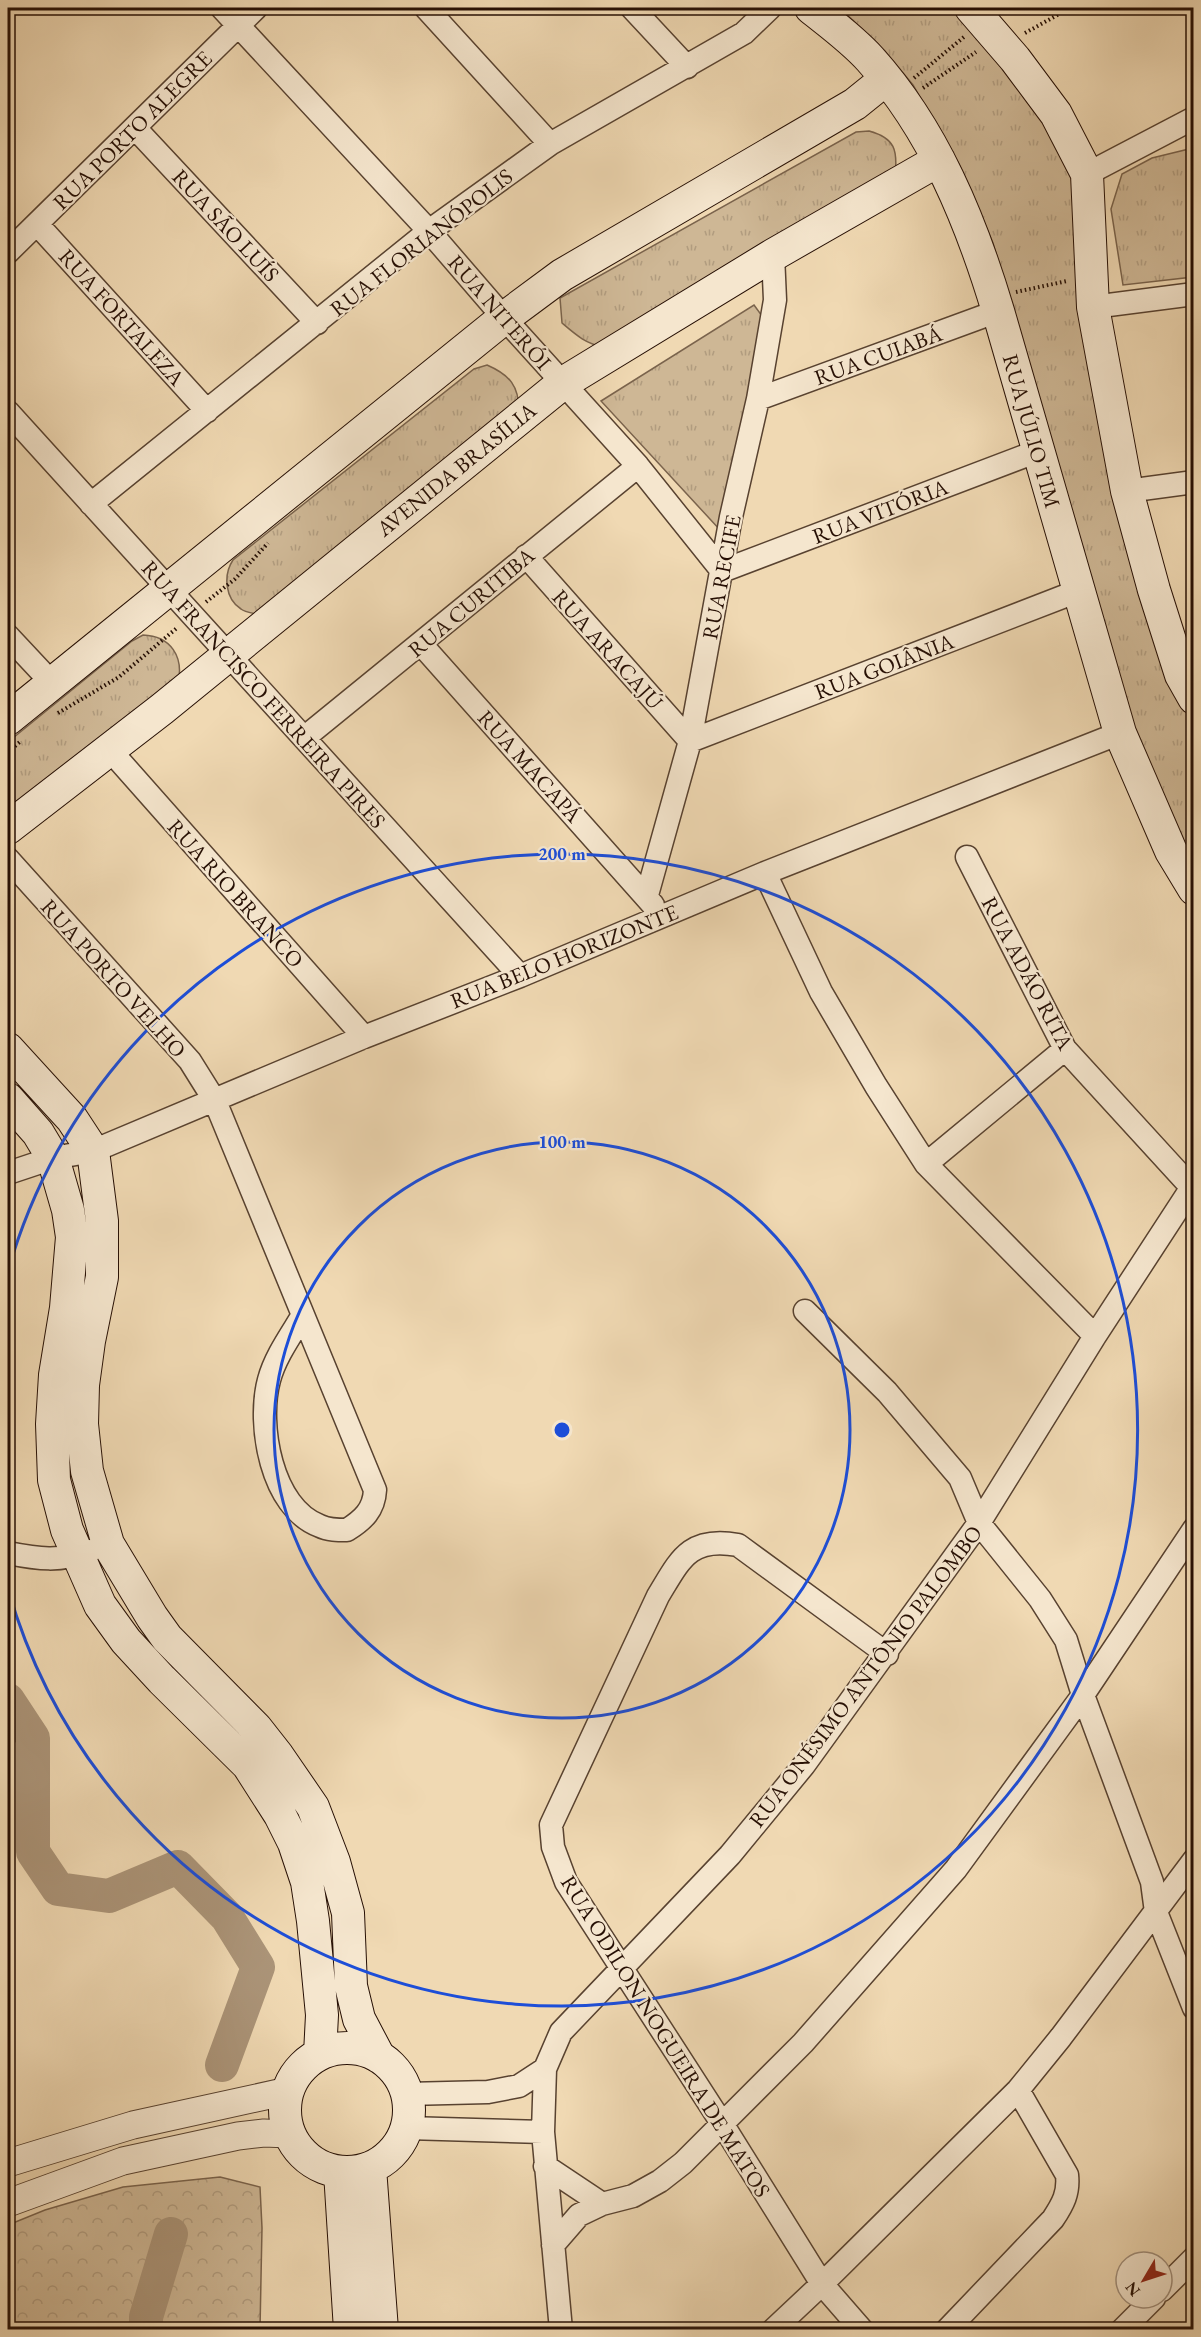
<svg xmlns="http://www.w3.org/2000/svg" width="1201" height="2337" font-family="'EB Garamond',serif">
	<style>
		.grass { fill: url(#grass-tufts); stroke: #7a634c; stroke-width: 1.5 }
		.forest { fill: url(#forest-crowns); stroke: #7a634c; stroke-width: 1.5 }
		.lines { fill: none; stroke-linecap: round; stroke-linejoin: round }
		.river { stroke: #ab9478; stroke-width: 34 }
		.minor-casing { stroke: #584230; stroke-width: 25 }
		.tertiary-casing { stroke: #584230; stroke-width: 29 }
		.secondary-casing { stroke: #260f04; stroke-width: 34 }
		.path { stroke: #260f04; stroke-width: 4; stroke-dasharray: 1.5 3; stroke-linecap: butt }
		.minor { stroke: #f5e6ce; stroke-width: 22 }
		.tertiary { stroke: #f5e6ce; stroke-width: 27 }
		.secondary { stroke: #f5e6ce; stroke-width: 32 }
		.ring { fill: none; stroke: #1d4ed8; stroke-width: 3 }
		.labels { text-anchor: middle; stroke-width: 4.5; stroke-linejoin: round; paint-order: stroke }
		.street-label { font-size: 22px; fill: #260f04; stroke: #f5e6ce }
		.centre { fill: #1d4ed8; stroke: #f5e6ce; stroke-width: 3 }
		.ring-label { font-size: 18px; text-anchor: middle; font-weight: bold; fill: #1d4ed8; stroke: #f5e6ce; stroke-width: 4.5; stroke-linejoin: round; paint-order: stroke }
	</style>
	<defs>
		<pattern id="grass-tufts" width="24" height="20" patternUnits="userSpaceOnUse" patternTransform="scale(1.5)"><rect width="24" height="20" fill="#ceb795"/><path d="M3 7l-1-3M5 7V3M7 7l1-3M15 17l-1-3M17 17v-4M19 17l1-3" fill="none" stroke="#b19c7f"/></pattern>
		<pattern id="forest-crowns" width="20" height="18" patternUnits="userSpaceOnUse" patternTransform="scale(1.5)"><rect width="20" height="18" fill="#ceb795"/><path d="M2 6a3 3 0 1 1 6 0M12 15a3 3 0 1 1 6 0" fill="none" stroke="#b19c7f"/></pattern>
	</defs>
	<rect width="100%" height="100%" fill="#f0d9b3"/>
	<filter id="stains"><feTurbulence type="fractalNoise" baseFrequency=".00333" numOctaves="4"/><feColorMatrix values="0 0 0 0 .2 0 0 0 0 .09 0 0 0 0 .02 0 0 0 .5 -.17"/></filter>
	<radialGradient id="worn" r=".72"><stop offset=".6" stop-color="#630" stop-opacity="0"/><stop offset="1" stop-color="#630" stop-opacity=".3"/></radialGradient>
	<path class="grass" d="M840,8H957L1009,61L1080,177L1091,276L1193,709V866L1140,748L993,243L959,164L913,85L885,51Z
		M869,131C895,138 898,150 895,176L604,347C586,344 576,335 562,323L560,298L856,132Z
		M1193,148V277L1123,285L1111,209L1122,174L1152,158Z
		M754,305L770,327L721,531L601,401Z
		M487,365C510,375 519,386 519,411L256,614C252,613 245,612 241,609C225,599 223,575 233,560L474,369Z
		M143,635C171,636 184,657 178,683L8,823V742L132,641Z"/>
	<path class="forest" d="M220,2177L260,2187L262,2228L260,2329H8V2225L45,2210L123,2187Z"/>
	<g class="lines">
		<path class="river" d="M8,1700L33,1738V1852L58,1889L109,1896L178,1867L227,1917L258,1967L222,2065
			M146,2330V2317L171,2234"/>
		<g class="minor-casing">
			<path id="minor" d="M222,8L429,231L504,318L638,466L722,571L1038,451
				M426,8L550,144
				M632,8L687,67
				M135,128L317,323
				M1087,174L1194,118
				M37,224L207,411
				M8,252L256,8
				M1093,307L1194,294
				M758,399L998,311
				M8,412L520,976
				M1127,491L1194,482
				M91,504L429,231L550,144L744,33L770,8
				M526,556L690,741L1078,591
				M8,636L52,683
				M421,644L653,905
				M304,738L638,466
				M109,749L364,1037
				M967,857L1065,1049L1194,1190
				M8,859L190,1061L215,1101L375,1490C374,1510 363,1520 347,1530C338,1530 328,1530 320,1526C271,1508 257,1424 269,1380C275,1357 291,1335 303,1315
				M765,873L821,992L876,1086L926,1164L1095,1336
				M647,895L690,741L731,517L758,399L775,300L773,255
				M926,1164L1065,1049
				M8,1173L53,1158L93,1151L364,1037L520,976L765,873L1120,733
				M805,1311L887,1392L960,1478L979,1523L1040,1599L1066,1640L1083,1695L1152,1882L1156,1912L1194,2008
				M8,1553C38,1559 60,1562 90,1551
				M407,2094L488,2092L519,2086L545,2069
				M407,2128L543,2132
				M545,2166L602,2204L633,2196L660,2181L683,2163L803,2043L956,1869L1083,1695L1194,1529
				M553,2245L579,2215L602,2204
				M1162,2290L1194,2258
				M561,2330L543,2132L545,2069L561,2032L730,1855L804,1765L979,1523L1095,1336L1194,1184
				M773,2330L822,2284L1018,2090L1061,2037L1194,1860
				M862,2330L822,2284L723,2125L566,1882L553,1847L551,1825L658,1596C680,1560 689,1536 738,1545L887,1654
				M947,2330L1053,2219C1063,2204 1069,2193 1067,2175L1018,2090
				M1122,2330L1154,2298"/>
		</g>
		<g class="tertiary-casing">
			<path id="tertiary" d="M8,2163L133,2125L288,2091
				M8,2203L123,2161L238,2136L264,2133L289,2134"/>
		</g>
		<g class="secondary-casing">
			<path id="secondary" d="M811,8C831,24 853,40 870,59C934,130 971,221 998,311L1120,733L1171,851L1194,889
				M971,8L1015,59L1056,114L1087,174L1093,307L1127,491L1154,590L1181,675L1194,698
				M8,719L504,318L562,275L855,104L886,79
				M8,828L162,709L563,383L773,255L939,160
				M8,1049L72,1119L93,1151L102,1221V1277L89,1341L83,1385L82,1424L87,1471L108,1544L152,1617L167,1638L256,1728L278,1756L313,1807L334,1862L348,1913L351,1986L359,2019L379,2057
				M8,1099L38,1133L53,1158L68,1210L72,1237L66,1308L55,1375L52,1424L54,1480L67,1530L100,1605L126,1641L162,1680L248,1765L280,1815L294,1843L307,1882L313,1921L322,2015L320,2054
				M285 2110a62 62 0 1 1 124 0a62 62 0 1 1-124 0Z
				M370,2168L382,2330
				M340,2172L350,2330"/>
		</g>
		<path class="path" d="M1025,33L1070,8
			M914,78L964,37
			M923,88L976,52
			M1016,292L1067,281
			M206,602L235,579L268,543
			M58,713L119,677L178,627
			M8,752L21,741"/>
		<use href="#minor" class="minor"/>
		<use href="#tertiary" class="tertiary"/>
		<use href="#secondary" class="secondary"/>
	</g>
	<g class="ring">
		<circle cx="562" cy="1430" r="288"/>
		<path d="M8 1271A576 576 0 1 1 8 1589"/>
	</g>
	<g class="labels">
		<g class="street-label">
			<text transform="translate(132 130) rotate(-45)" y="8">RUA PORTO ALEGRE</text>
			<text transform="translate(226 225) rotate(47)" y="8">RUA SÃO LUÍS</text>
			<text transform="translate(421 242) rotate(-38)" y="8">RUA FLORIANÓPOLIS</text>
			<text transform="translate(500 312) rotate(49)" y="8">RUA NITERÓI</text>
			<text transform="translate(122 317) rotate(48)" y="8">RUA FORTALEZA</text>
			<text transform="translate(878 355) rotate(-20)" y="8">RUA CUIABÁ</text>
			<text transform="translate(1032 431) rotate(74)" y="8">RUA JÚLIO TIM</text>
			<text transform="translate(456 469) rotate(-39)" y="8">AVENIDA BRASÍLIA</text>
			<text transform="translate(880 511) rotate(-21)" y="8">RUA VITÓRIA</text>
			<text transform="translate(721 577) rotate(-79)" y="8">RUA RECIFE</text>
			<text transform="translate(471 602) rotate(-40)" y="8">RUA CURITIBA</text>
			<text transform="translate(608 649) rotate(48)" y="8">RUA ARACAJÚ</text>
			<text transform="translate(884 666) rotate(-21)" y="8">RUA GOIÂNIA</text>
			<text transform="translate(264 694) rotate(48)" y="8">RUA FRANCISCO FERREIRA PIRES</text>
			<text transform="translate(530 766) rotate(48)" y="8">RUA MACAPÁ</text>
			<text transform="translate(236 893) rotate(48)" y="8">RUA RIO BRANCO</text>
			<text transform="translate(564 956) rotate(-22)" y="8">RUA BELO HORIZONTE</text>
			<text transform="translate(1028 973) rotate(62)" y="8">RUA ADÃO RITA</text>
			<text transform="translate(114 978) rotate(48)" y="8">RUA PORTO VELHO</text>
			<text transform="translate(865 1676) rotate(-53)" y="8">RUA ONÉSIMO ANTÔNIO PALOMBO</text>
			<text transform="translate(666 2036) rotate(58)" y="8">RUA ODILON NOGUEIRA DE MATOS</text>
		</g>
	</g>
	<circle cx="562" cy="1430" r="9" class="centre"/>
	<g class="ring-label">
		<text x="562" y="860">200 m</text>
		<text x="562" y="1148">100 m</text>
	</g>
	<rect width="1201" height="2337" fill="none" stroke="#f0d9b3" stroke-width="30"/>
	<rect x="9" y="9" width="1183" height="2319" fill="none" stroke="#260f04" stroke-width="3"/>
	<rect x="15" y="15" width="1171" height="2307" fill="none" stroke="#260f04" stroke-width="1.5"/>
	<g transform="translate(1144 2280) rotate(231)"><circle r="28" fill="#f5e6ce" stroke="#a2907d" stroke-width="1.5"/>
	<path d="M0-4.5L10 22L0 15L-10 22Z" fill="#8f2418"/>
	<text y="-9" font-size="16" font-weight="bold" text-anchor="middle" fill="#260f04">N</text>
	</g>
	<rect width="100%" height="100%" filter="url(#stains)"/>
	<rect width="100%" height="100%" fill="url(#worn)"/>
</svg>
